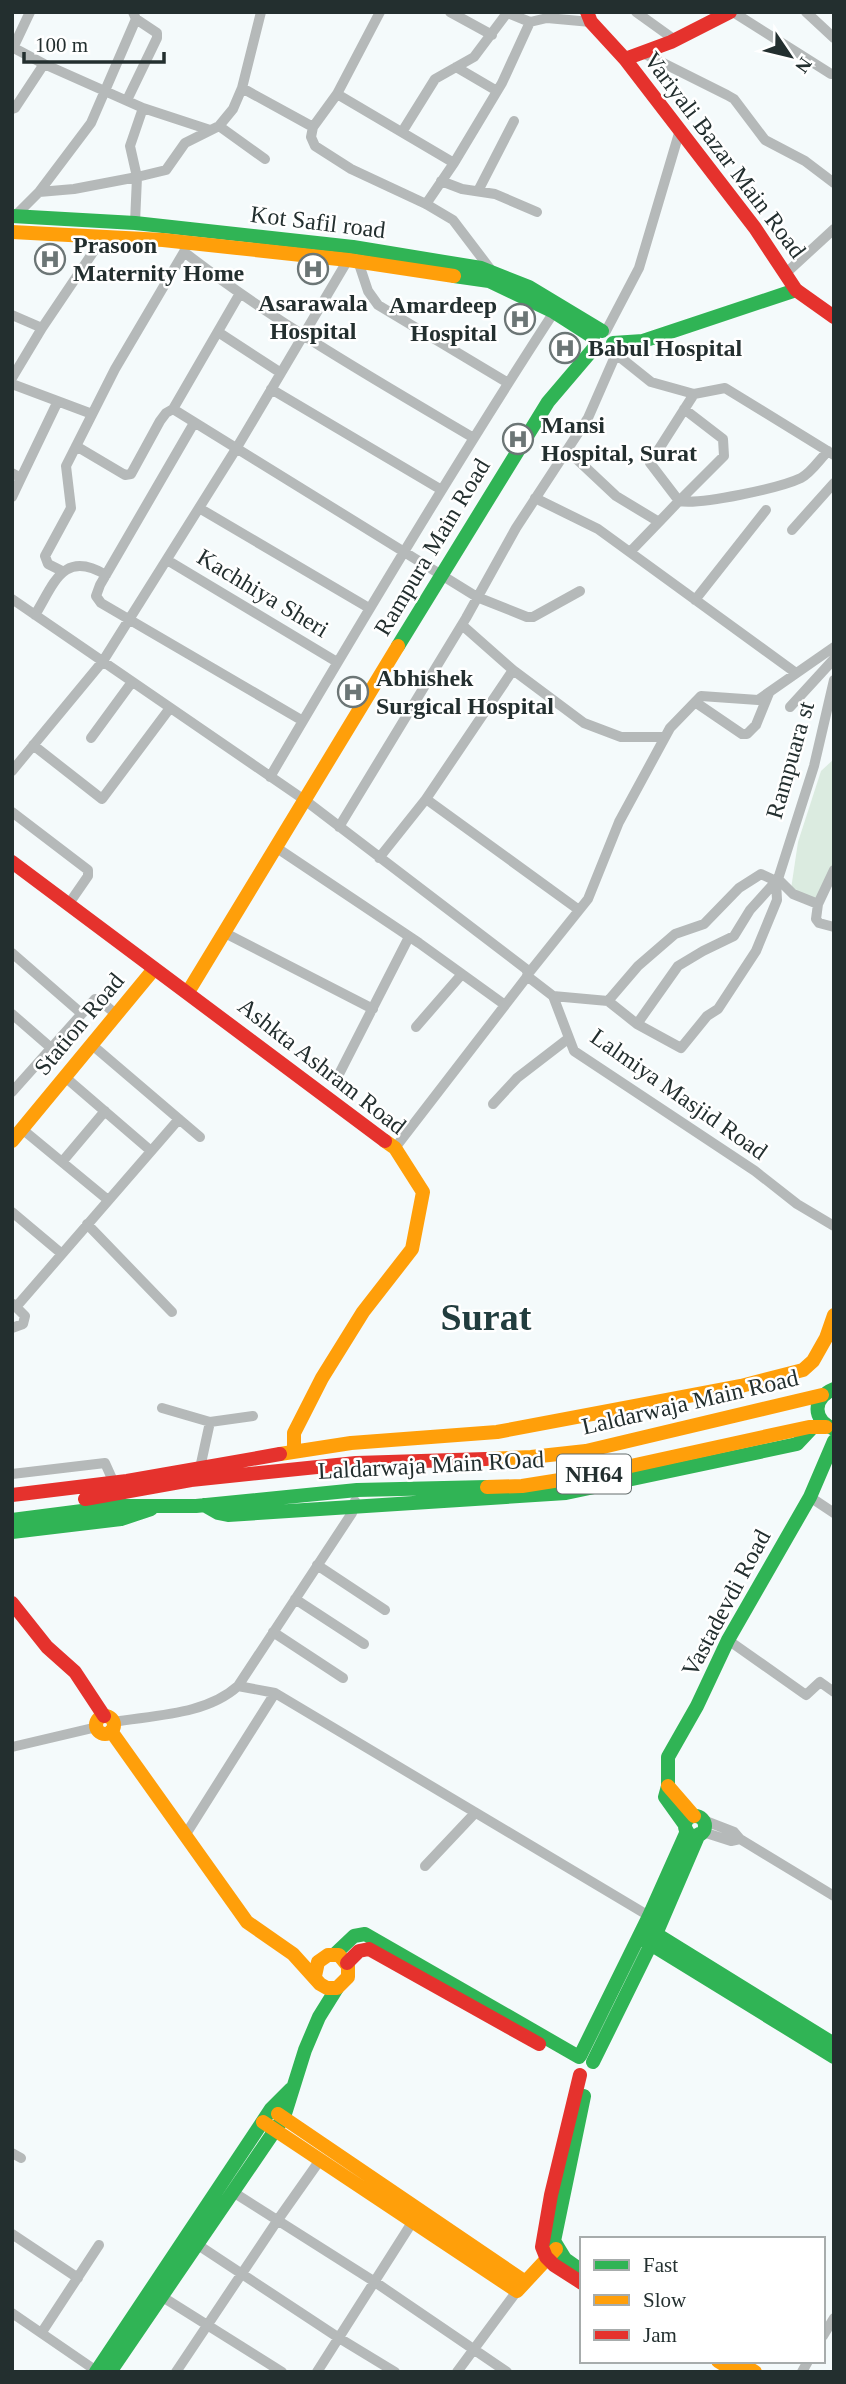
<svg xmlns="http://www.w3.org/2000/svg" width="846" height="2384" font-family="Georgia,serif">
	<style>
		.green { fill: #dbebe0 }
		.lines { fill: none; stroke-linecap: round; stroke-linejoin: round }
		.street { stroke: #b5b9b9; stroke-width: 10 }
		.fast { stroke: #30b455; stroke-width: 14 }
		.slow { stroke: #ff9f0a; stroke-width: 14 }
		.jam { stroke: #e5322d; stroke-width: 14 }
		.labels { text-anchor: middle; stroke-width: 5; stroke-linejoin: round; paint-order: stroke }
		.shield { fill: #fff; stroke: #656d6d; stroke-width: 2 }
		.shield-label { font-size: 23px; font-weight: bold; fill: #232f2f }
		.street-label { font-size: 24px; fill: #232f2f; stroke: #fff }
		.poi-label { font-size: 24px; font-weight: bold; fill: #232f2f; stroke: #fff; text-anchor: start }
		.town-label { font-size: 38px; font-weight: bold; fill: #223d3e; stroke: #fff }
	</style>
	<rect width="100%" height="100%" fill="#f4fafb"/>
	<path class="green" d="M834,759V865L817,900L791,889L798,842L821,771Z"/>
	<g class="lines">
		<path class="street" d="M450,12L492,35
			M505,12L530,22
			M636,12L675,40
			M733,12L831,74
			M806,12L834,38
			M12,47L44,64L143,108L210,130
			M13,48L30,12
			M643,53L727,95L734,99L765,140L805,161L834,183
			M456,67L497,91
			M242,88L261,12
			M337,94L454,163
			M127,100L157,38V33L136,19
			M12,109L15,108L44,64
			M219,126L265,159
			M313,127L311,137L315,146L351,169L426,204L453,220L491,270
			M402,132L435,79L474,57L507,13
			M441,181L462,189L495,194L537,212
			M478,191L514,121
			M39,192L74,189L137,177L130,146L143,108
			M426,204L454,163L502,83L530,22L547,18L591,22
			M15,216L39,192L91,123L136,19L133,12
			M135,223L137,177L166,170L185,143L219,126L233,109L242,88L313,127L337,94L380,12
			M188,240L184,252C276,323 372,378 472,437
			M358,261L368,291L378,305L508,383
			M785,274L834,229
			M12,315L42,328
			M606,331L639,268L680,130
			M218,332L281,373
			M611,350L651,382L694,394L725,388L834,455
			M12,378L42,328L104,236
			M12,384L92,414
			M271,389L440,489
			M173,409L477,597L527,617H533L580,591
			M194,423L100,585L96,596L101,603L303,721
			M76,446L125,475L131,474L160,421L166,413L173,409L239,295
			M567,450L616,496L659,522L630,552
			M12,473L21,478L57,403
			M12,497L21,478
			M535,498L598,529L796,673
			M679,501C701,505 780,488 801,478C811,473 820,459 828,451
			M679,501L724,456L723,439L684,409
			M199,508L369,608
			M659,522L679,501L650,463L694,394
			M792,530L834,483
			M167,560L337,662
			M62,571L48,564L45,556L71,508L66,466L115,369L184,252
			M12,599L306,801L526,969L528,974L526,978L395,1148
			M695,600L766,510
			M35,615C54,584 63,549 106,575
			M462,625L513,670L584,723L621,737H665
			M695,702L742,734H747L756,725L769,693
			M790,707L834,659
			M91,738L132,682
			M33,745L102,799L170,708
			M12,771L103,661L236,449L349,258
			M270,777C362,620 455,464 554,312
			M426,799L579,910
			M12,812L88,870V876L68,905
			M339,827L466,618L516,528L588,418L616,354
			M277,848L419,943L505,1005
			M379,858L426,799L513,670
			M778,879L793,894L818,904L834,870
			M818,904L816,919L819,923L834,927
			M225,933L373,1009
			M12,953L81,1013
			M528,974L588,899L619,822L670,728L701,696L758,700L834,647
			M527,976L553,996L574,1051L755,1171L797,1204L834,1226
			M553,996L608,1001L637,1024L681,1048L707,1016L718,1009L756,951L777,900L776,881L761,874L739,888L704,924L675,934L638,966L608,1001
			M12,1014L50,1047
			M637,1024L678,966L703,951L734,936L750,910L778,879L814,766L834,680
			M416,1027L462,974
			M91,1044L200,1137
			M65,1077L151,1151
			M336,1080L409,937
			M12,1092L95,999H98L117,1015
			M493,1104L517,1078L569,1038
			M22,1129L108,1200
			M62,1162L105,1111
			M12,1212L62,1254
			M87,1224L172,1312
			M16,1307L179,1119
			M12,1328L23,1324L25,1316L13,1304
			M162,1408L210,1422L253,1416
			M200,1468L210,1422
			M12,1474L105,1463L114,1483
			M810,1497L834,1513
			M317,1565L385,1610
			M295,1599L364,1644
			M273,1632L343,1678
			M728,1640L806,1695L820,1682L834,1692
			M238,1686L275,1693
			M113,1722C154,1715 206,1715 238,1686L352,1513L355,1501
			M12,1747L97,1727
			M703,1820L734,1832L740,1839L834,1896
			M703,1832L731,1841L740,1839
			M186,1834L275,1693L649,1916
			M425,1866L475,1813
			M12,2153L21,2158
			M233,2192L375,2282L507,2372
			M12,2234L78,2278
			M192,2241L339,2338L395,2372
			M161,2296L282,2372
			M12,2313L98,2372
			M42,2332L99,2245
			M823,2336L834,2318
			M176,2372L277,2221L320,2160
			M317,2372L413,2221
			M457,2372L517,2291
			M802,2372L808,2361"/>
		<path class="fast" d="M12,216L135,223L353,247L481,268L529,287L602,331
			M454,276L489,281L554,312L593,337
			M613,343L643,341L796,290
			M398,646L548,402L594,348
			M834,1389C812,1398 812,1420 834,1429
			M204,1505L218,1513L228,1515L566,1493L797,1444L813,1427
			M12,1520L121,1506H196L357,1490L487,1487
			M12,1532L121,1519L151,1509
			M685 1826a10 10 0 1 1 20 0a10 10 0 1 1-20 0Z
			M685,1825L665,1797L668,1786V1757L697,1706L728,1640L810,1497L834,1441
			M648,1929L834,2044
			M644,1940L834,2057
			M335,1954L354,1936L365,1934L579,2057
			M580,2056L649,1916L687,1831
			M593,2062L656,1934L699,1834
			M582,2271L565,2259L554,2241L584,2096
			M96,2372L271,2109L291,2089
			M110,2372L284,2117L305,2050L319,2017L337,1988"/>
		<path class="slow" d="M12,232L163,240L348,260L454,276
			M188,992L398,646
			M12,1141L154,969
			M294,1451V1433L322,1378L363,1312L412,1249L423,1192L395,1148L385,1141
			M280,1454L351,1443L497,1432L741,1386L803,1370L813,1361L826,1338L834,1315
			M486,1459L531,1457L586,1451L822,1395
			M487,1487L522,1486L585,1476L809,1427H826
			M96 1725a9 9 0 1 1 18 0a9 9 0 1 1-18 0Z
			M111,1731L247,1922L293,1954L320,1984L327,1988H337L348,1977V1966L339,1955H328L318,1962L315,1976
			M668,1786L694,1816
			M278,2114L524,2281
			M263,2122L517,2291L556,2249
			M718,2361L736,2372
			M737,2361L755,2372"/>
		<path class="jam" d="M587,12L591,22L625,59L755,228L796,290L834,317
			M625,59L671,42L730,12
			M12,862L385,1141
			M12,1495L127,1481L280,1454
			M85,1499L191,1480L356,1463L486,1459
			M12,1603L47,1647L75,1672L104,1716
			M347,1963L359,1951L369,1949L539,2044
			M580,2075L551,2195L542,2247L546,2257L554,2265L582,2283"/>
	</g>
	<defs>
		<g id="hospital-ring" transform="scale(1.575)"><circle r="9.5" fill="#fff" stroke="#6c7676" stroke-width="1.5"/><path d="M-5-5h3v3.5h4V-5h3V5h-3V1.5h-4V5h-3Z" fill="#6c7676"/></g>
	</defs>
	<g fill-rule="evenodd">
		<use href="#hospital-ring" x="50" y="259"/>
		<use href="#hospital-ring" x="313" y="269"/>
		<use href="#hospital-ring" x="520" y="319"/>
		<use href="#hospital-ring" x="565" y="348"/>
		<use href="#hospital-ring" x="518" y="439"/>
		<use href="#hospital-ring" x="353" y="692"/>
	</g>
	<g class="labels">
		<rect class="shield" x="557" y="1454.5" width="74" height="39" rx="5"/>
		<g class="shield-label">
			<text x="594" y="1482">NH64</text>
		</g>
		<g class="street-label">
			<text transform="translate(725 155) rotate(53)" y="8">Variyali Bazar Main Road</text>
			<text transform="translate(318 222) rotate(7)" y="8">Kot Safil road</text>
			<text transform="translate(432 547) rotate(-59)" y="8">Rampura Main Road</text>
			<text transform="translate(263 593) rotate(31)" y="8">Kachhiya Sheri</text>
			<text transform="translate(790 760) rotate(-74)" y="8">Rampuara st</text>
			<text transform="translate(79 1024) rotate(-50)" y="8">Station Road</text>
			<text transform="translate(322 1066) rotate(38)" y="8">Ashkta Ashram Road</text>
			<text transform="translate(679 1094) rotate(35)" y="8">Lalmiya Masjid Road</text>
			<text transform="translate(690 1402) rotate(-13)" y="8">Laldarwaja Main Road</text>
			<text transform="translate(431 1465) rotate(-3)" y="8">Laldarwaja Main ROad</text>
			<text transform="translate(726 1603) rotate(-62)" y="8">Vastadevdi Road</text>
		</g>
		<g class="poi-label">
			<text x="73" y="253">Prasoon<tspan x="73" dy="28">Maternity Home</tspan></text>
			<text x="313" y="311" text-anchor="middle">Asarawala<tspan x="313" dy="28">Hospital</tspan></text>
			<text x="497" y="313" text-anchor="end">Amardeep<tspan x="497" dy="28">Hospital</tspan></text>
			<text x="588" y="356">Babul Hospital</text>
			<text x="541" y="433">Mansi<tspan x="541" dy="28">Hospital, Surat</tspan></text>
			<text x="376" y="686">Abhishek<tspan x="376" dy="28">Surgical Hospital</tspan></text>
		</g>
		<g class="town-label">
			<text x="486" y="1330">Surat</text>
		</g>
	</g>
	<rect width="846" height="2384" fill="none" stroke="#232f2f" stroke-width="28"/>
	<rect x="580" y="2237" width="245" height="126" fill="#ffffff" stroke="#a7acac" stroke-width="2"/>
	<rect x="594" y="2260" width="35" height="10" fill="#30b455" stroke="#a7acac" stroke-width="2"/>
	<text x="643" y="2272" font-size="21" fill="#232f2f">Fast</text>
	<rect x="594" y="2295" width="35" height="10" fill="#ff9f0a" stroke="#a7acac" stroke-width="2"/>
	<text x="643" y="2307" font-size="21" fill="#232f2f">Slow</text>
	<rect x="594" y="2330" width="35" height="10" fill="#e5322d" stroke="#a7acac" stroke-width="2"/>
	<text x="643" y="2342" font-size="21" fill="#232f2f">Jam</text>
	<g transform="translate(790 56) rotate(125)" stroke="#ffffff" stroke-width="5" paint-order="stroke">
	<path d="M0-5L12 26L0 18L-12 26Z" fill="#232f2f"/>
	<text y="-10" font-size="19" font-weight="bold" text-anchor="middle" fill="#232f2f">N</text>
	</g>
	<path d="M24 52v10h140v-10" fill="none" stroke="#232f2f" stroke-width="3.5"/>
	<text x="35" y="52" font-size="21" fill="#232f2f" stroke="#ffffff" stroke-width="5" paint-order="stroke">100 m</text>
</svg>
